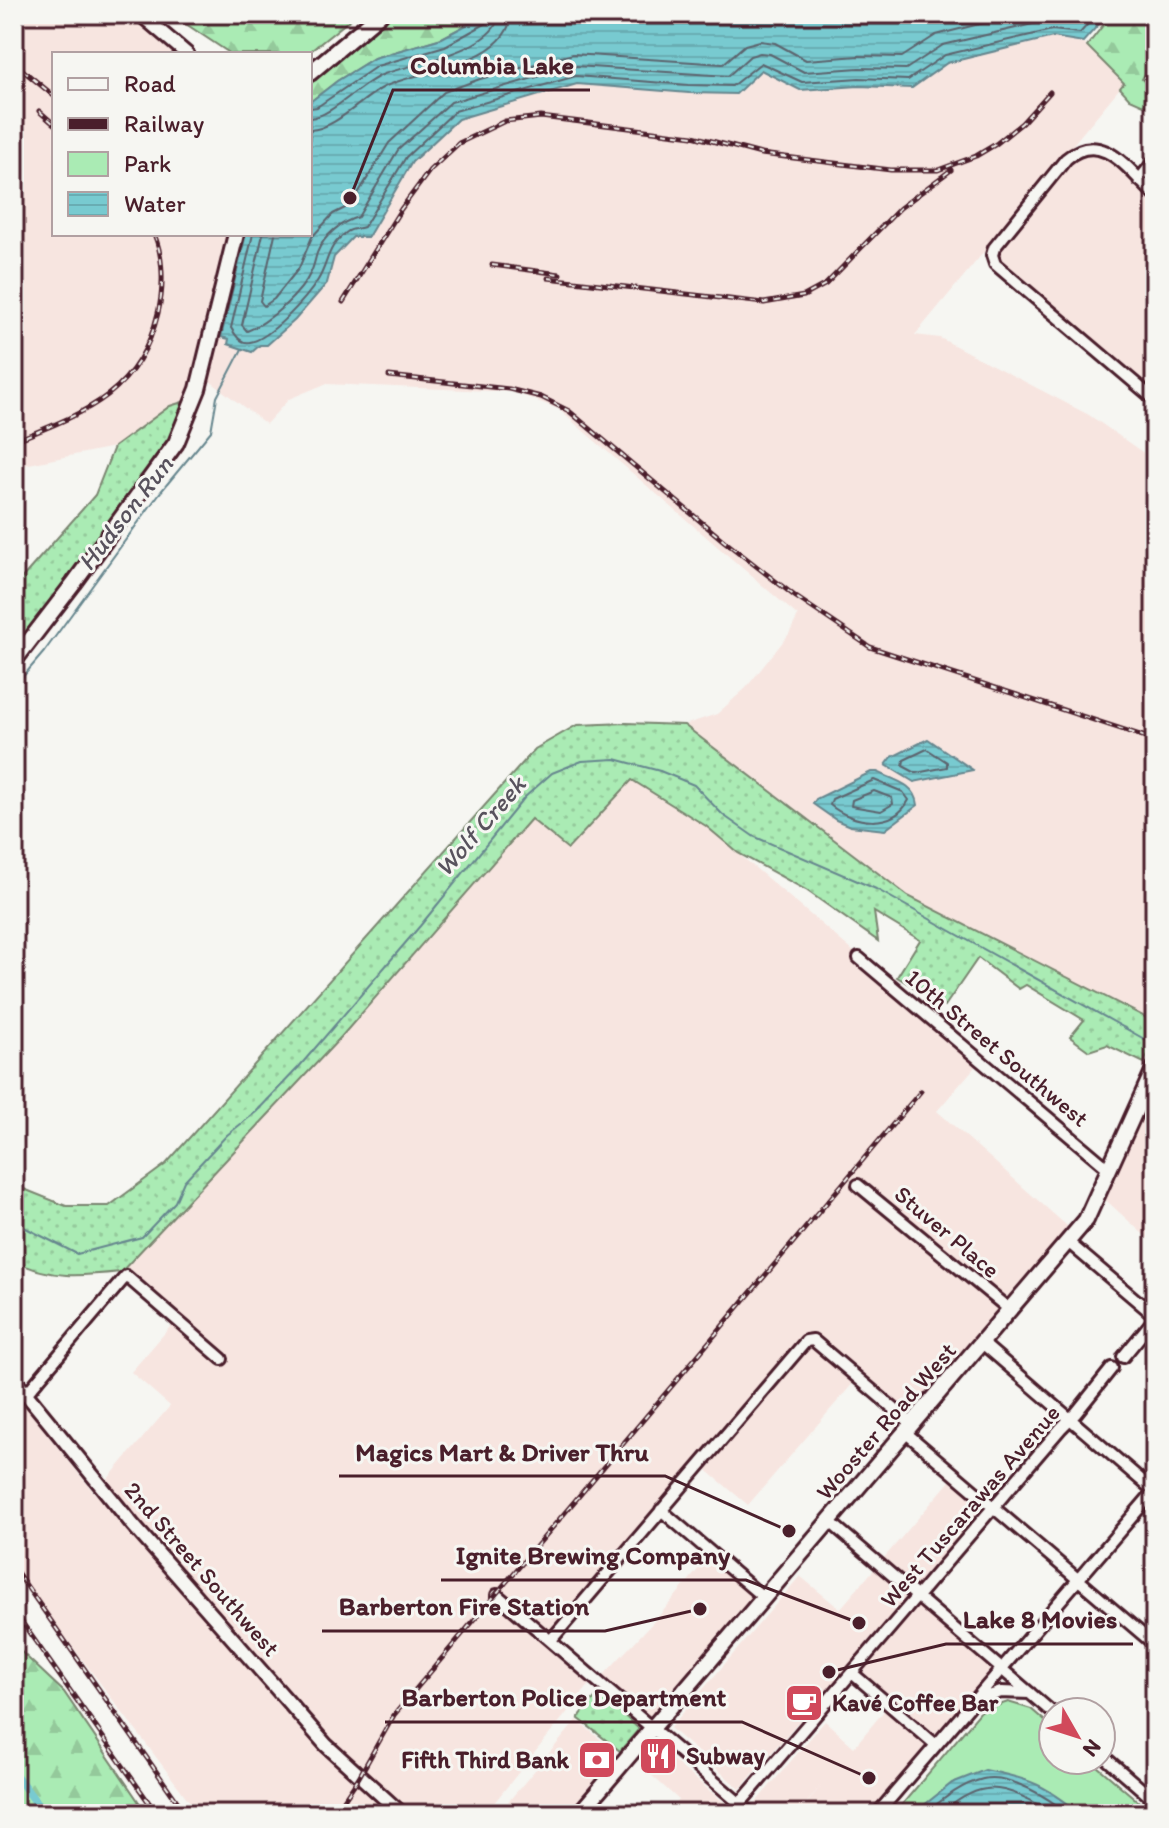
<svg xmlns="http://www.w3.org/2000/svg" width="1169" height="1828" font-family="Itim,sans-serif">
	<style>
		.built { fill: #f7e5e0 }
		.grass { fill: url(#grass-dots); stroke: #7a8570; stroke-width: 2 }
		.forest { fill: url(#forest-firs); stroke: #7a8570; stroke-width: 2 }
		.park { fill: #aaebb4; stroke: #7a8570; stroke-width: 2 }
		.water { fill: url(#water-rules); stroke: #66868e; stroke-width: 2 }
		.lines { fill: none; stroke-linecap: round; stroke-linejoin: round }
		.shore { stroke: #5c636d; stroke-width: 2 }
		.stream { stroke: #66868e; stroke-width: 2 }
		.canal { stroke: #78cad0; stroke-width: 8 }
		.minor-casing { stroke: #4a1f2b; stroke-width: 16 }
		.tertiary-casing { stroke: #4a1f2b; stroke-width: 18 }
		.secondary-casing { stroke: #4a1f2b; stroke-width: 20 }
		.minor { stroke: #f6f6f2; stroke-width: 10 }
		.tertiary { stroke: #f6f6f2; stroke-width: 12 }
		.secondary { stroke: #f6f6f2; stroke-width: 14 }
		.rail-casing { stroke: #4a1f2b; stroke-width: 5 }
		.rail { stroke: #f6f6f2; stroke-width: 2; stroke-dasharray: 6; stroke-linecap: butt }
		.labels { text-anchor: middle; stroke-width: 6; stroke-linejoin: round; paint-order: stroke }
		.street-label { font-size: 24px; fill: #4a1f2b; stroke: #f6f6f2 }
		.poi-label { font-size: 24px; font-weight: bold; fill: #4a1f2b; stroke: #f6f6f2; text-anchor: start }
		.water-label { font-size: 26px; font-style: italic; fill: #58525d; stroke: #f6f6f2 }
		.leader { fill: none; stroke: #4a1f2b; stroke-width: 3 }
		.callout-dot { fill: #4a1f2b; stroke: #f6f6f2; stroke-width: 3 }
		.callout-label { font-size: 26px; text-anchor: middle; font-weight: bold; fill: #4a1f2b; stroke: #f6f6f2; stroke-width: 6; stroke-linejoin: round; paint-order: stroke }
	</style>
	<defs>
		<pattern id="grass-dots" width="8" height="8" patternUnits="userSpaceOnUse" patternTransform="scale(2)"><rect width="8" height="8" fill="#aaebb4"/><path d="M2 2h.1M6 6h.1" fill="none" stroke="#94c99b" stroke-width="1.8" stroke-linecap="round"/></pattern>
		<pattern id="forest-firs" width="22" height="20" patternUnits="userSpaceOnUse" patternTransform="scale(2)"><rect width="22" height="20" fill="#aaebb4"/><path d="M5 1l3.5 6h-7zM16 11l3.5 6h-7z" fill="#94c99b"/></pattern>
		<pattern id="water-rules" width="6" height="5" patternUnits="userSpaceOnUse" patternTransform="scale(2)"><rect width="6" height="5" fill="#78cad0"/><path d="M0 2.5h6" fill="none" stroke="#69adb3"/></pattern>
	</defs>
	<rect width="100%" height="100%" fill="#f6f6f2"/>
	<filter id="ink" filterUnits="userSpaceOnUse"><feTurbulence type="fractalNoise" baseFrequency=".0125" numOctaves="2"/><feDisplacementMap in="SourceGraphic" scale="16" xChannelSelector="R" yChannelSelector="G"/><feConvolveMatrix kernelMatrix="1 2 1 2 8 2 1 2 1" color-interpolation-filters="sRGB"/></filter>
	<g filter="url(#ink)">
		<path class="built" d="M14,14H140L187,54H54V234L368,236L412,162L458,119L489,108L577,84L689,93L761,70L800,90L859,86L912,88L947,63L1053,37L1083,42L1124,83L915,335L940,338L1089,415L1155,461V1022L908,896L684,725L717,714L746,688L789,634L798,616L558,409L514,392L325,384L289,399L266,424L202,375L195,398L177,403L114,447L14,467Z
			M1099,148L1155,195V400L995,264L994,248L1066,159Z
			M632,780L706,826L981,1060L937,1111L1075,1233L912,1424L813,1340L767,1386L762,1383L546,1635L595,1678L485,1814H402L355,1770L350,1777L395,1814H199L14,1569V1400L17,1396L95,1494L170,1406L131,1372L176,1320L121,1272L341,1037L531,819L568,849Z
			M1155,1067V1237L1152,1242L1099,1194Z
			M809,1344L855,1381L748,1505L703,1467Z
			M956,1474L994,1507L917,1597L1002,1669L877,1814H798L821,1786L797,1814H770L756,1802L825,1721L854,1747L889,1705L852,1673L821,1709L816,1701L740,1789L670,1728L800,1576L840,1609Z
			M712,1553L764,1598L653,1728L600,1679L658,1617Z
			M577,1720L617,1753L569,1811L565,1814H498Z
			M655,1746L726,1804L719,1814H668L679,1800L640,1765Z"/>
		<path class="grass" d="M195,398L185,423L14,661V587L95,495L114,447L170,406Z
			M626,723L684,725L908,896L1155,1022V1039L1144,1063L1107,1045L1089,1051L1070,1037L1084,1020L1026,985L1019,989L978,958L945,1006L897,977L920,940L874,912L878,941L806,890L738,853L706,826L632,780L568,849L531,819L341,1037L121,1272C84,1276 48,1280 14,1260V1185L66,1206H109L166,1164L535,749L577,725Z
			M599,1693L639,1729L620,1751L578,1718Z"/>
		<path class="forest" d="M171,14H357L307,54H231Z
			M390,14H487L442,38L374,58L337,81L310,102V80Z
			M1116,14L1155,16V57L1142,79L1155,92V110L1130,99L1120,88L1124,83L1087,46L1108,19Z
			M14,1645L64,1692L147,1814H14Z"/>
		<path class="park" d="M1008,1702L1031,1709L1053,1728V1760H1090L1153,1814H894L981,1711Z"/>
		<path class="water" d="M487,14H1108L1083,42L1053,37L947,63L912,88L859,86L800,90L761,70L736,94L689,93L577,84L458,119L412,162L368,237H353L334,257L327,283L295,320L267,345H260L252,352L228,344L229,339L221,337L246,234H310V102L337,81L374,58L442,38Z
			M928,739L973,770L914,782L886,765L892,757Z
			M871,772H877C894,780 916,784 918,805L885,830L850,826L836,820L813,804L816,799Z
			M985,1770C1031,1779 1045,1785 1081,1814H913L952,1783Z"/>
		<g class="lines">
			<path class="shore" d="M310,108L317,107L377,66L445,46L485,24L489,14
				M310,118C331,117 361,83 384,74C411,64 497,50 499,14
				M310,130C335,129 361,99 384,87C418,70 509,64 511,14
				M253,234L231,328C235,334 240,344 250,342C270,339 307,298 318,280C329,262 326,247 347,232C352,228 359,229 364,227L406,157L455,111L576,76L689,85L732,86L761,63L802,82L859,78L908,80L945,55L1052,30L1080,33L1097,14
				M263,234L242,325L247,331C268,323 301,294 311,272C314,266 315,259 317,253C324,235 341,222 358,217L398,150L451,102L575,66L728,76L750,56L760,53L770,54L804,72L859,68L906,69L943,45L1050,20L1076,22L1084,14
				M275,234L260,301L264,306L274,299L299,268L312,237L333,214L351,205L389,143L444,92L480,79L573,54L723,64L745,45L760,41L775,43L806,60L859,56L902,57L936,35L1019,14
				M927,749L947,762V767L916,773L903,766L904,760Z
				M874,780L903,792L909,800C893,830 853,824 830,805L832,799Z
				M874,791L892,798L893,804L881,811L851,806L852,800Z
				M924,1814C942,1800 961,1784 983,1779C1009,1773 1049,1798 1068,1814
				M940,1814C953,1804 969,1791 986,1789C1006,1786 1037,1802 1052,1814"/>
			<path class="stream" d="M14,687L44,652L159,494L211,431L217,397L242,349
				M14,1222L77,1254L142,1237L175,1202L184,1181L227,1135L256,1112L298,1068L420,926L525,797L552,773L582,761L615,759L660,771L694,785L723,815L753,836L876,889L1155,1045"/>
			<path class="canal" d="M14,1773L45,1814"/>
			<g class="minor-casing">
				<path id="minor" d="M1139,180L1155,160
					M1155,195C1129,171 1102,128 1066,159L994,248L992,255L995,264L1155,400
					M859,958L1110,1170
					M858,1185L1010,1310
					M1068,1242L1155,1316
					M982,1343L1155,1492
					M1123,1357L1155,1318
					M26,1394L126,1276L222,1359
					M905,1432L1155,1645
					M661,1510L764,1598
					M829,1521L1053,1713
					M497,1595L752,1814
					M551,1640L806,1341L813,1340L912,1424
					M852,1673L936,1745
					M975,1701L1001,1692L1030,1693
					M1101,1754L1155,1801
					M731,1814L1061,1428L1076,1413L1112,1368
					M877,1814L1155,1490"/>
			</g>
			<g class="tertiary-casing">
				<path id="tertiary" d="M140,14L187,54
					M14,1379L133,1525L326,1745L402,1814"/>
			</g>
			<g class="secondary-casing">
				<path id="secondary" d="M310,73L380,14
					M14,661L74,583L176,443L198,389L236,234
					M579,1814L1086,1220L1155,1067"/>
			</g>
			<use href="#minor" class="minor"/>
			<use href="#tertiary" class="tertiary"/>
			<use href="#secondary" class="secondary"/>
			<g class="rail-casing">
				<path id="rail" d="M14,63L54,96
					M39,111L54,124
					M492,265L560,274
					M548,278L764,303L804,296L826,284L900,208L951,170
					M343,302L401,209L430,170L459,143L505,121L541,117L693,136L761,154L891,170H938L976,156L996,144L1022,123L1050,92
					M389,376L509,389L541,397L569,411L724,541L796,597L870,647L1155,740
					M14,441C84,413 139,394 158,313C164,289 164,257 154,234
					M14,1568L186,1814
					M14,1611L157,1814
					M334,1814L359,1777L394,1715L921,1091"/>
			</g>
			<use href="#rail" class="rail"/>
		</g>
	</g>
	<defs>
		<g id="cafe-square" transform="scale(2)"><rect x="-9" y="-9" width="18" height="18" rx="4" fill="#d1495b" stroke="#f6f6f2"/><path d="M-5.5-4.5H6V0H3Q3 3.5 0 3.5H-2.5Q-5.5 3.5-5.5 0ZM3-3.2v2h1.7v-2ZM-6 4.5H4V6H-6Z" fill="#fff"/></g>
		<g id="restaurant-square" transform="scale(2)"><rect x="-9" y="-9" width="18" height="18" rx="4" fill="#d1495b" stroke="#f6f6f2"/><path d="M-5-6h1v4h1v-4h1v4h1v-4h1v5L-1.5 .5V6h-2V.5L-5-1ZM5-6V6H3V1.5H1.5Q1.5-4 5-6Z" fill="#fff"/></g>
		<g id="bank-square" transform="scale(2)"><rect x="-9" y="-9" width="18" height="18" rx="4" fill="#d1495b" stroke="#f6f6f2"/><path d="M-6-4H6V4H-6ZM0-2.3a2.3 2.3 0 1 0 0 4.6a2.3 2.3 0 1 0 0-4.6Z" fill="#fff"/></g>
	</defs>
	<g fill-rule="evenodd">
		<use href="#cafe-square" x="804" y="1703"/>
		<use href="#restaurant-square" x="658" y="1756"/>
		<use href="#bank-square" x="597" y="1760"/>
	</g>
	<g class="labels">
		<g class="street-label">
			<text transform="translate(997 1048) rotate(40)" y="8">10th Street Southwest</text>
			<text transform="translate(947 1232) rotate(40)" y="8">Stuver Place</text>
			<text transform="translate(886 1421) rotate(-49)" y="8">Wooster Road West</text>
			<text transform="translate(970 1506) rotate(-49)" y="8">West Tuscarawas Avenue</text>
			<text transform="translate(202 1569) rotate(49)" y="8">2nd Street Southwest</text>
		</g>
		<g class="poi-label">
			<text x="832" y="1711">Kavé Coffee Bar</text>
			<text x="686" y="1764">Subway</text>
			<text x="569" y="1768" text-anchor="end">Fifth Third Bank</text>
		</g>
		<g class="water-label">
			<text transform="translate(125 513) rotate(-52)" y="9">Hudson Run</text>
			<text transform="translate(480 826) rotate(-49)" y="9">Wolf Creek</text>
		</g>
	</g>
	<path class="leader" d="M350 198L393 90H590M789 1531L665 1476H339M859 1623L746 1580H441M700 1609L605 1631H322M829 1672L946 1644H1133M869 1778L742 1722H385"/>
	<g class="callout-dot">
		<circle cx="350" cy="198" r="8"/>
		<circle cx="789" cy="1531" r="8"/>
		<circle cx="859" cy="1623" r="8"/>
		<circle cx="700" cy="1609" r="8"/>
		<circle cx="829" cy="1672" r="8"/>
		<circle cx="869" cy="1778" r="8"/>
	</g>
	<g class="callout-label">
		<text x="492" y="74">Columbia Lake</text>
		<text x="502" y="1461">Magics Mart &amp; Driver Thru</text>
		<text x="593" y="1564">Ignite Brewing Company</text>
		<text x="464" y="1615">Barberton Fire Station</text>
		<text x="1040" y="1628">Lake 8 Movies</text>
		<text x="564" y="1706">Barberton Police Department</text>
	</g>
	<rect width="1169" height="1828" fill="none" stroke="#f6f6f2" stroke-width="48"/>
	<rect x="24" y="24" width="1121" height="1780" fill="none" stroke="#4a1f2b" stroke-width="3" filter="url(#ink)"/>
	<rect x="52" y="52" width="260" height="184" fill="#f6f6f2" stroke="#b1a0a2" stroke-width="2"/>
	<rect x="68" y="78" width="40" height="12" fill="#f6f6f2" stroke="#b1a0a2" stroke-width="2"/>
	<text x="124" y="92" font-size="24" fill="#4a1f2b">Road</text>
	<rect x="68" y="118" width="40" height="12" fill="#4a1f2b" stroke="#b1a0a2" stroke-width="2"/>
	<text x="124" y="132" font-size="24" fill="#4a1f2b">Railway</text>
	<rect x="68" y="152" width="40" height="24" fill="#aaebb4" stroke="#b1a0a2" stroke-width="2"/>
	<text x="124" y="172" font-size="24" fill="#4a1f2b">Park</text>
	<rect x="68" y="192" width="40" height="24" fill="url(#water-rules)" stroke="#b1a0a2" stroke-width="2"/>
	<text x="124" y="212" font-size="24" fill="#4a1f2b">Water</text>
	<g transform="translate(1077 1736) rotate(129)"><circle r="38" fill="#f6f6f2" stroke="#b1a0a2" stroke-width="2"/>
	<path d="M0-6L14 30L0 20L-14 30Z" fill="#d1495b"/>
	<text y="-12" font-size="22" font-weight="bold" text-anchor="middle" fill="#4a1f2b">N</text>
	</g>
</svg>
